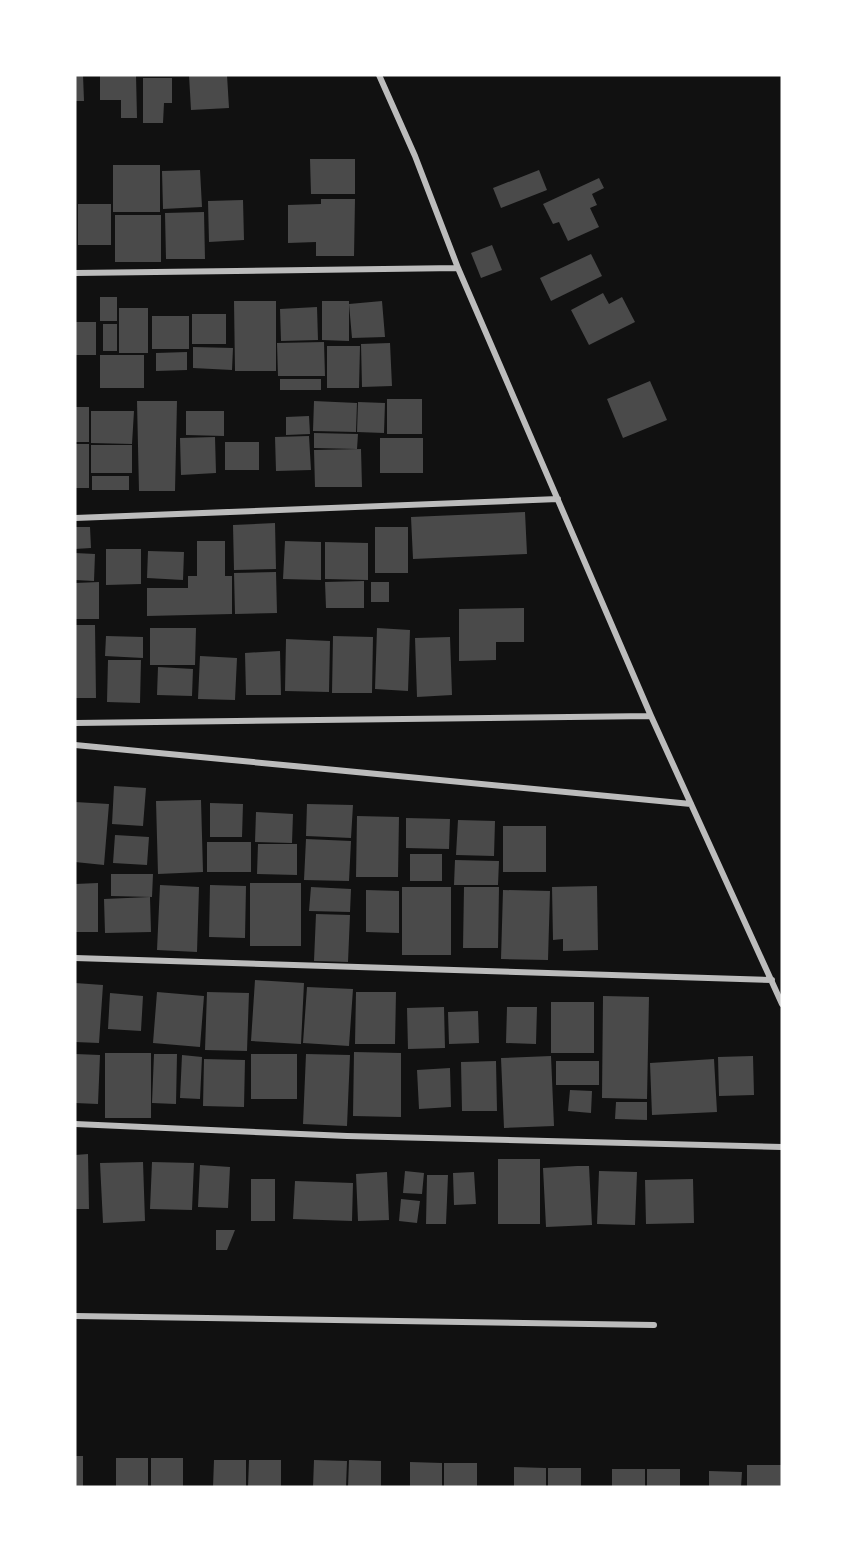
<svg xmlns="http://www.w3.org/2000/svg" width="857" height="1562" font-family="Commissioner,sans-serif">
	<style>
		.building { fill: #4a4a4a }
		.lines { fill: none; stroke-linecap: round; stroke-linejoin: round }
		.minor { stroke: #bcbcbc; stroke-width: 6 }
	</style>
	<rect width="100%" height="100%" fill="#111"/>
	<path class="building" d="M75,75H83L84,101H75Z
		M100,75H136L137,118H121V100H100Z
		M189,75H227L229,108L191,110Z
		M143,78H172V103H164L163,123H143Z
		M310,159H355V194H311Z
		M113,165H160V212H113Z
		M200,170L202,207L163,209L162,171Z
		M539,170L547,190L501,208L493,188Z
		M599,178L604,188L592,194L597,205L590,208L599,227L568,241L559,222L553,224L543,204Z
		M321,199H355L354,256H316V242L288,243V205L321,204Z
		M243,200L244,240L209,242L208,201Z
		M78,204H111V245H78Z
		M204,212L205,259H166L165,213Z
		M115,215H161V262H115Z
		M492,245L502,270L481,278L471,253Z
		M591,254L602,276L551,301L540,278Z
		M603,293L609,304L622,297L635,322L589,345L571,310Z
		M100,297H117V321H100Z
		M234,301H276V371H235Z
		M322,301H349V341L322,340Z
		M382,301L385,337L352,338L349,304Z
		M317,307L318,340L281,341L280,309Z
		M119,308H148V353H119Z
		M192,314H226V344H192Z
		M152,316H189V349H152Z
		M75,322H96V355H75Z
		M103,324H117V351H103Z
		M324,342L325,376H278L277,343Z
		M390,343L392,386L362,387L361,344Z
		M327,346H360L359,388H327Z
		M193,347L233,348L232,370L193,368Z
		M187,352V370L156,371V353Z
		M100,355H144V388H100Z
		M280,379H321V390H280Z
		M650,381L667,420L623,438L607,399Z
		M387,399H422V434H387Z
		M137,401H177L175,491H139Z
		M314,401L357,403L356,432L313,431Z
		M358,402L385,403L384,433L357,432Z
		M75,407H89V442H75Z
		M91,411H134L132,444L91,443Z
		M186,411H224V436L186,435Z
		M309,416L310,434L286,435V417Z
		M314,433L358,434L357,449L314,448Z
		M309,436L311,470L276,471L275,437Z
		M215,437L216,473L181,475L180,438Z
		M380,438H423V473H380Z
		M225,442H259V470H225Z
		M75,444H89V488H75Z
		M91,445H132V473H91Z
		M361,449L362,487H315L314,450Z
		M92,476H129V490H92Z
		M525,512L527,554L413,559L411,517Z
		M275,523L276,569L234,570L233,525Z
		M75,527H90L91,548L75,549Z
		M375,527H408V573H375Z
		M197,541H225V576H232V614L147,616V588H188V576H197Z
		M285,541L321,542V580L283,579Z
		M325,542L368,543V580L325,579Z
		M106,549H141V584L106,585Z
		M148,551L184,552L183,580L147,578Z
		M75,553L95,554L94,581L75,580Z
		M276,572L277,613L235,614L234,573Z
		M364,581V608H326L325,582Z
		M99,582V619H75V583Z
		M371,582H389V602H371Z
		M524,608V642H496V660L459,661V609Z
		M75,625H95L96,698H75Z
		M150,628H196L195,665H150Z
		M377,628L410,630L408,691L375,689Z
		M106,636L143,637V658L105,656Z
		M333,636L373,637L372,693H332Z
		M450,637L452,695L417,697L415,638Z
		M286,639L330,641L329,692L285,691Z
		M280,651L281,695H246L245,653Z
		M200,656L237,658L235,700L198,699Z
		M108,660H141L140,703L107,702Z
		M158,667L193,669L192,696L157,695Z
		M114,786L146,788L143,826L112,824Z
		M201,800L203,872L158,874L156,801Z
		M75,802L109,804L104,865L75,862Z
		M210,803L243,804L242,837H210Z
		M307,804L353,805L351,838L306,836Z
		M256,812L293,814L292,843L255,842Z
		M357,816L399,817L398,877H356Z
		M406,818L450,819L449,849L406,848Z
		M458,820L495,821L494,856L456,855Z
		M503,826H546V872H503Z
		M115,835L149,837L147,865L113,863Z
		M306,839L351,841L349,881L304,880Z
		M207,842H251V872H207Z
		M258,844H297V875L257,874Z
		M410,854H442V881H410Z
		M455,860L499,861L498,885H454Z
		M111,874H153L152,897L111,896Z
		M98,883V932H75V884Z
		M250,883H301V946H250Z
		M160,885L199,887L197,952L157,950Z
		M210,885L246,886L245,938L209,937Z
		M597,886L598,950L563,951V939L553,940L552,887Z
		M311,887L351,889L350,912L309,911Z
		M402,887H451V955H402Z
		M464,887H499L498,948H463Z
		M366,890L399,891V933L366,932Z
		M503,890L550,891L548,960L501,959Z
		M150,897L151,932L105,933L104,899Z
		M316,914L350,915L348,962L314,961Z
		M255,980L304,983L301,1044L251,1041Z
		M75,983L103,985L99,1043L75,1042Z
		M307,987L353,989L349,1046L303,1043Z
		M157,992L204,996L200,1047L153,1043Z
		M207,992L249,993L247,1051L205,1050Z
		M356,992H396L395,1044H355Z
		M110,993L143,996L141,1031L108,1029Z
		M603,996L649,997L647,1099L602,1098Z
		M551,1002H594V1053H551Z
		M444,1007L445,1048L408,1049L407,1008Z
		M507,1007H537L536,1044L506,1043Z
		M478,1011L479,1043L449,1044L448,1012Z
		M354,1052L401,1053V1117L353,1116Z
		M105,1053H151V1118H105Z
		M75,1054L100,1055L98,1104L75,1103Z
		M154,1054H177L176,1104L152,1103Z
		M251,1054H297V1099H251Z
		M306,1054L350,1055L347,1126L303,1124Z
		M182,1055L202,1057L200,1099L180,1098Z
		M551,1056L554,1126L504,1128L501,1058Z
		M753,1056L754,1095L719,1096L718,1057Z
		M204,1059L245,1060L244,1107L203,1106Z
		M714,1059L717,1112L652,1115L650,1063Z
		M496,1061L497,1111H462L461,1062Z
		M556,1061H599V1085H556Z
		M450,1068L451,1107L419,1109L417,1070Z
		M570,1090L592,1091L591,1113L568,1111Z
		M616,1102H647V1120L615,1119Z
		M88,1154L89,1209H75V1155Z
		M498,1159H540V1224H498Z
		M143,1162L145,1221L103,1223L100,1163Z
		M152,1162L194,1163L192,1210L150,1209Z
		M200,1165L230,1167L228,1208L198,1207Z
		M577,1166H589L592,1225L546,1227L543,1168Z
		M405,1171L424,1173L422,1194L403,1193Z
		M599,1171L637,1172L635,1225L597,1224Z
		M387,1172L389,1220L358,1221L356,1174Z
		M474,1172L476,1204L454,1205L453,1173Z
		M427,1175H448L446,1224H426Z
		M251,1179H275V1221H251Z
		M693,1179L694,1223L646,1224L645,1180Z
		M295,1181L353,1183L352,1221L293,1219Z
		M401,1199L420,1201L417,1223L399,1221Z
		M216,1230H235L227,1250H216Z
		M75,1456H83V1486H75Z
		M116,1458H148V1487H116Z
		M151,1458H183V1487H151Z
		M214,1460H246V1487H213Z
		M249,1460H281V1487H248Z
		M314,1460L347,1461L346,1487H313Z
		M349,1460L381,1461V1487H348Z
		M410,1462L442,1463V1487H410Z
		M444,1463H477V1487H444Z
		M747,1465H782V1487H747Z
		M514,1467L546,1468V1487H514Z
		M548,1468H581V1487H548Z
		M612,1469H645V1487H612Z
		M647,1469H680V1487H647Z
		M709,1471L742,1472L741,1487H709Z"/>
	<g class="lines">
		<path class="minor" d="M379,75L415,156L458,268L651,716L782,1004
			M75,273L458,268
			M75,518L558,499
			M75,723L651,716
			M75,745L691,804
			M75,958L772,980
			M75,1124L347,1136L782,1147
			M75,1316L654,1325"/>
	</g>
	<rect width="857" height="1562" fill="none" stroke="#ffffff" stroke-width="153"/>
</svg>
